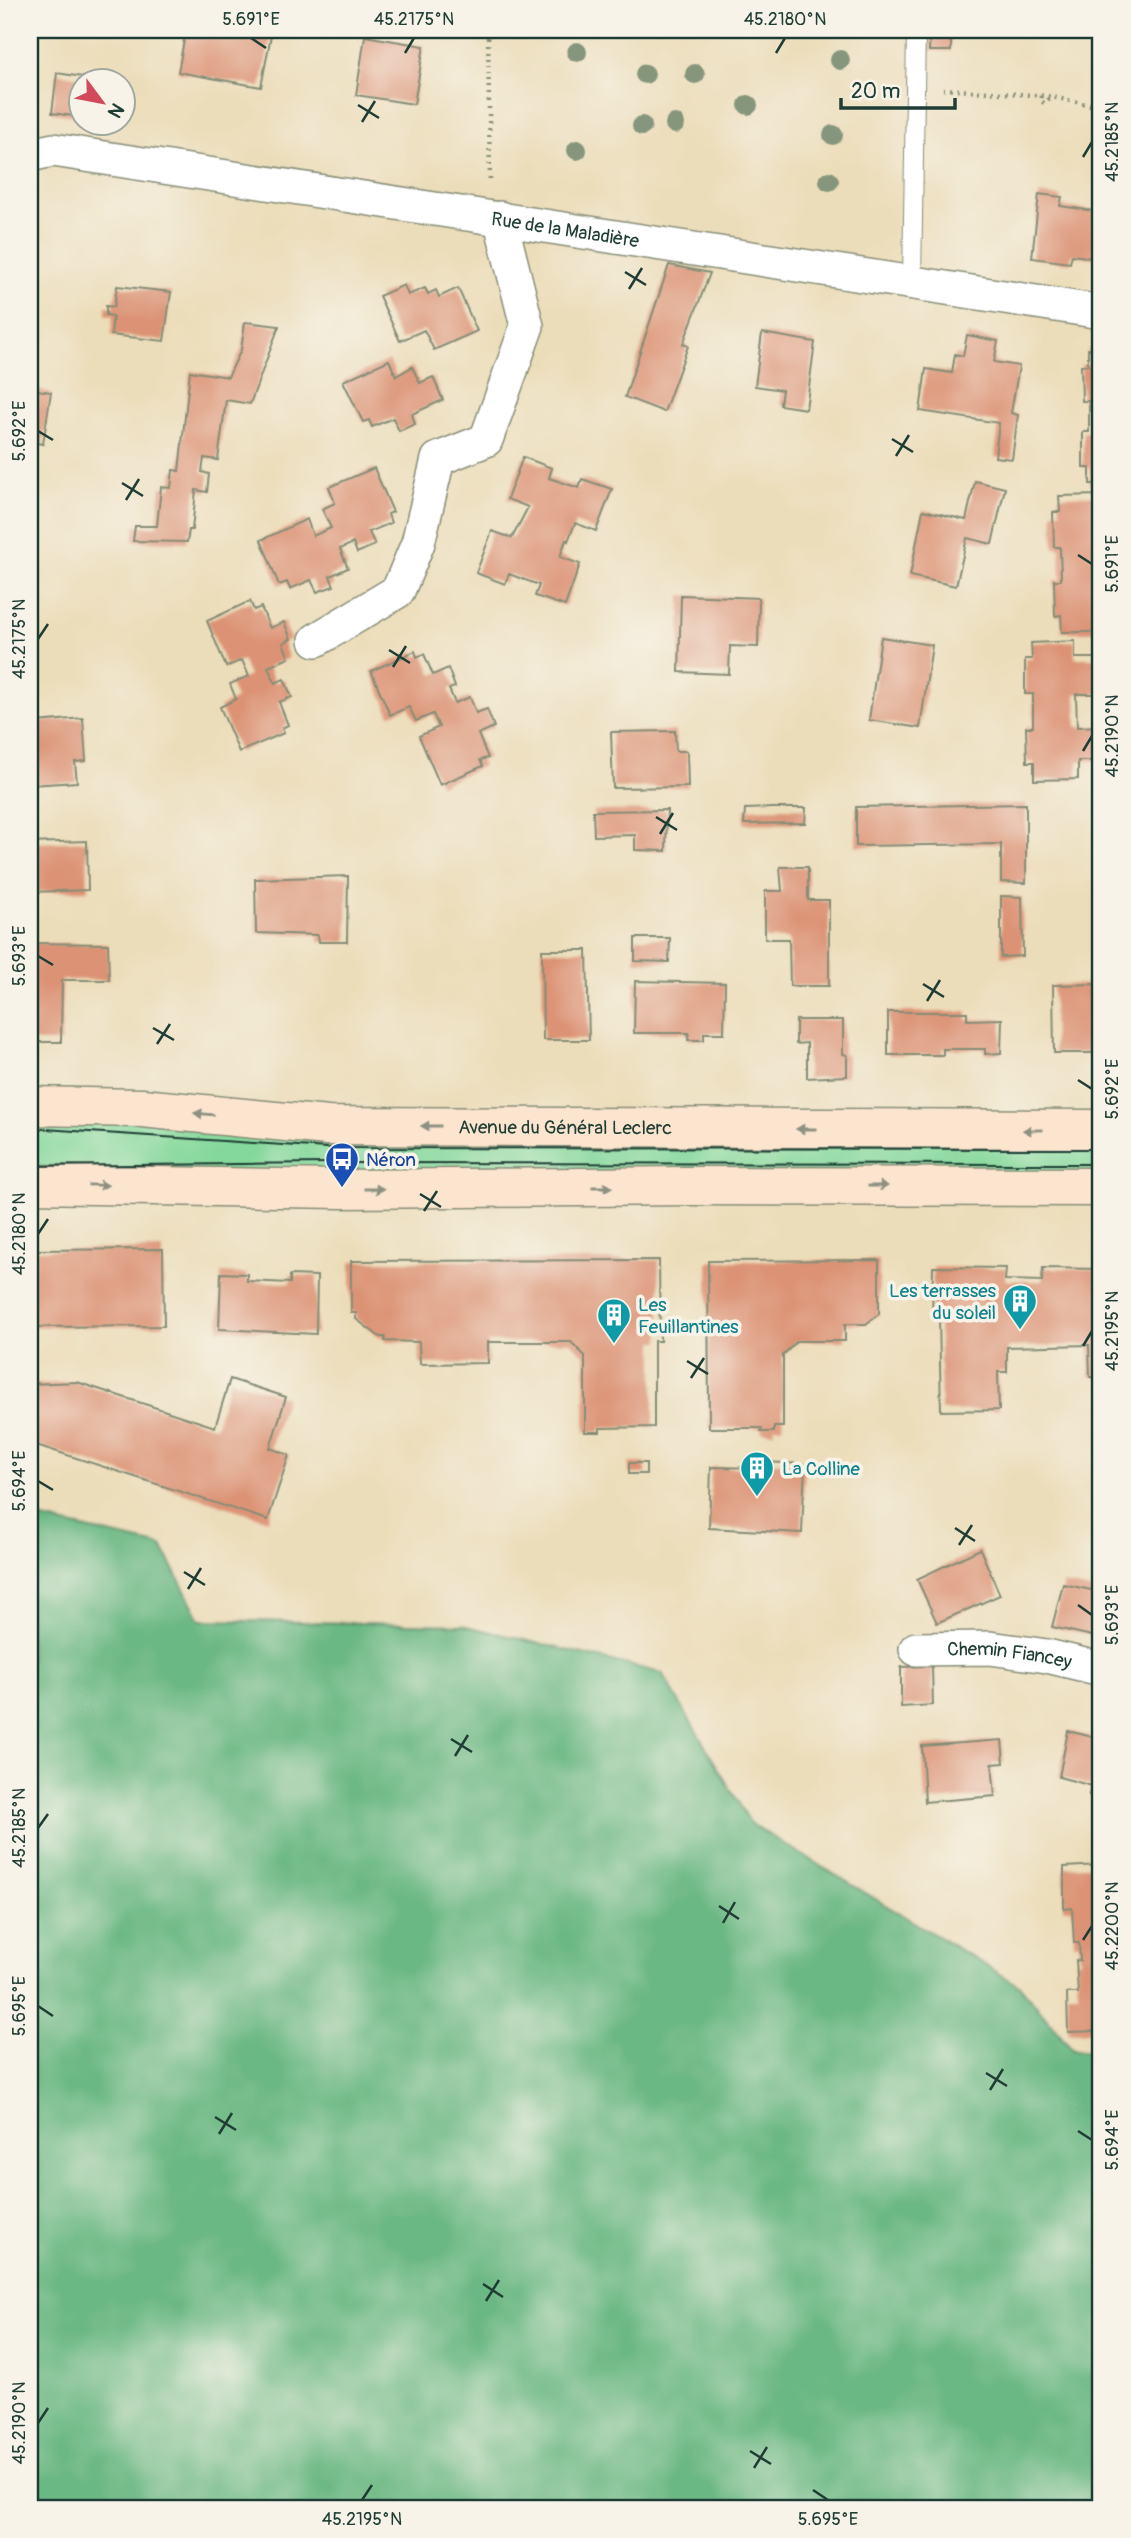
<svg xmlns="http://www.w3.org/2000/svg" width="1131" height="2538" font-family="Pangolin,sans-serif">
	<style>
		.green { fill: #84d89b; stroke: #528a68; stroke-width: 2 }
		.forest { fill: #6bb883; stroke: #457a5c; stroke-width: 2 }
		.building { fill: #dc9375 }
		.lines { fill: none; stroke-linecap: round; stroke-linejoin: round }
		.service-casing { stroke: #868d77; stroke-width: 20 }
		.minor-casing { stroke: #868d77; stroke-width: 36 }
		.secondary-casing { stroke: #868d77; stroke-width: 41 }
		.path { stroke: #868d77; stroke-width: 4.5; stroke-dasharray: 2 5; stroke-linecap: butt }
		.service { stroke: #fff; stroke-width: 18 }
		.minor { stroke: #fff; stroke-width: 33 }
		.secondary { stroke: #fce5cf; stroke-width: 38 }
		.tram { stroke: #1f3d34; stroke-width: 2 }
		.tree { fill: #86967c }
		.oneway { fill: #8e9182 }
		.ticks { fill: none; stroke: #1f3d34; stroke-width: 2.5 }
		.labels { text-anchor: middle; stroke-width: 7; stroke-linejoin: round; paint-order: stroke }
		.street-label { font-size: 19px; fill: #1f3d34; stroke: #f7f3e8 }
		.transit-label { font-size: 19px; fill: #164399; stroke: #f7f3e8; text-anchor: start }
		.culture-label { font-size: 19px; fill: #0d838f; stroke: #f7f3e8; text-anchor: start }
		.neatline { fill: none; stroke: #1f3d34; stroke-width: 2.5 }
		.ticks-label { font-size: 18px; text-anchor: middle; fill: #1f3d34 }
	</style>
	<rect width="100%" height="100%" fill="#f7f3e8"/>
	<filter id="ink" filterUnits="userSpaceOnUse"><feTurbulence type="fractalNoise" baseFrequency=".0143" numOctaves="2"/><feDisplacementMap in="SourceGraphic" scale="14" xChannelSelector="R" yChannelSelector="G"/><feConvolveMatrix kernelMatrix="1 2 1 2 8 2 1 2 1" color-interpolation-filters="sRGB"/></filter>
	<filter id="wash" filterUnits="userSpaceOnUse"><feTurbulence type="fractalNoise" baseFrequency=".00686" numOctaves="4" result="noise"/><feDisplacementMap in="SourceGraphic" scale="28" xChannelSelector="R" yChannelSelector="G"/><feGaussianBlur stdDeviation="1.57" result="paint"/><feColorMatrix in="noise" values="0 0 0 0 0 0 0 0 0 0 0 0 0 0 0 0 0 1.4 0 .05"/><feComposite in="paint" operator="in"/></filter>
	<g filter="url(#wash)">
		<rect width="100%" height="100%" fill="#ecddba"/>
		<path class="green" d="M30,1116L1101,1138V1174L30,1175Z"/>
		<path class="forest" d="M30,1516L162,1546L200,1620L462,1625L662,1673L751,1824L1020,1986L1073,2050L1101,2053V2508H30Z"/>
		<g id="blocks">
			<path class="building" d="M186,30L229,37L230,30H272L261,87L178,72Z
				M930,30H951V51H929Z
				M365,36L424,46L414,104L356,95Z
				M57,73L95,79L80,80V117L52,113Z
				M1039,194L1062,197L1060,206L1101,212V259L1072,255L1070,263L1032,258Z
				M669,265L710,273L683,344L688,346L664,412L625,397Z
				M404,285L408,295L425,288L428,294L436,290L439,297L458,288L477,331L434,350L424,330L400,341L379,296Z
				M117,286L171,292L164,341L111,335L113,316L106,315V306L114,307Z
				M245,322L279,326L250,404L226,400L218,460L204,458L202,472L209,474L207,492L196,490L192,530H189L187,542L133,541L135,526H157L161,487L171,488L173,470L179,471L190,371L228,377L241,350Z
				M762,333L815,342L806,409L780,405L782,390L755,386Z
				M967,335L998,341L994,362L1019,366L1011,413L1018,415L1012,459L995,457L999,423L920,411L926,369L952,373L955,354L963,356Z
				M1088,349H1101V484H1090V468H1083V432H1089V401H1082L1081,365H1088Z
				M389,360L396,376L412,367L420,383L433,377L443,400L412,414L415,424L399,431L393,418L372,427L369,420L363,422L343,381Z
				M30,389L51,392L43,444L30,442Z
				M523,457L552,468L549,478L579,488L582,479L612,489L596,531L575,523L568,541L566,540L560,557L580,564L565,606L535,596L539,585L509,574L505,584L476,573L492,531L512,538L528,507L507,499Z
				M374,468L393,512L388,514L391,523L369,532L375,545L357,553L353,543L340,549L348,568L330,576L334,586L317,592L311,580L290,589L287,582L279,585L261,540L307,519L313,536L331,528L322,509L335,503L329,487Z
				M975,481L1005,488L992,544L967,538L956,586L910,576L923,510L966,520Z
				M1101,495V632H1062L1061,615L1055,616L1054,580H1061L1060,547H1054L1053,512H1060L1059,496Z
				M681,595L759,598L758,647L730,646L729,674L679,672Z
				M250,601L254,610L261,607L270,628L284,622L291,639L283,643L289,658L268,667L275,683L284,679L292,697L279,702L288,725L282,728L284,733L239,752L220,707L236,699L230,684L249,676L242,660L226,667L207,621Z
				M881,637L932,645L920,728L869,720Z
				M1075,641V658H1101V694H1076L1077,727L1101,726V761H1078V779L1034,780V762H1027L1026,727H1033V694H1025V659H1032L1031,643Z
				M415,651L417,657L424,654L433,675L448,668L455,687L449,689L455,703L470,697L476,713L487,709L494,727L478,734L488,758L480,760L483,766L440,785L419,736L439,727L433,714L416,721L409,707L390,715L371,671Z
				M83,718L86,761L75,762L77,782L30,785V743H37L36,722Z
				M675,731L676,751H687L688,787L613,788L611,732Z
				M1026,804V883L1001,882V844L856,846V807Z
				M772,808H806L805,823L744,824L745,809Z
				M667,810L666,851L635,850V835L594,836L593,811Z
				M87,841L88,890L30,892V843Z
				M780,867H808V900H829V986H790L789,939H765V891H782Z
				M348,876L347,942H319L318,935L256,933L255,879Z
				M1001,896L1022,897L1023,956L1001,957Z
				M635,938H670L669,962L635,961Z
				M30,943L108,944L109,980H62L61,1042H30Z
				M542,950H587L589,1040H543Z
				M635,981L725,983L724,1033H704V1040H688L689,1033H634Z
				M1101,984V1053H1054L1053,985Z
				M888,1012H967V1020L1002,1019L1001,1053L985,1054V1049H943V1055H888Z
				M796,1020H843V1054L847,1055V1076L807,1078V1043L796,1044Z
				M163,1249L164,1326L30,1327V1250Z
				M659,1260L660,1341H654V1427L600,1428V1432H585V1356L571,1342H488V1363L420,1364L419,1342L385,1341V1337H380L356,1319V1313H351V1261Z
				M879,1260V1314L866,1324H845V1341H797L783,1355V1427H774V1432H761L762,1428H709L708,1261Z
				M933,1267L1006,1268L1005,1280L1042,1281L1043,1268L1101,1269V1377H1090L1089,1345L1007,1347V1372H998L999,1410L941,1411L939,1317H932Z
				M221,1273L247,1274V1281L290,1283V1275L317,1276L316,1334L219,1329Z
				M230,1379L286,1397L270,1448L289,1455L268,1520L30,1443V1384L77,1382L215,1427Z
				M764,1462L805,1464L802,1533L709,1528L711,1467L764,1468Z
				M629,1463H646V1474H629Z
				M980,1549L1000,1595L937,1623L917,1579Z
				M1063,1584L1101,1592V1638L1052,1627Z
				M932,1666L933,1705L901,1707V1667Z
				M1068,1731L1101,1739V1798L1089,1795L1092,1786L1059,1777Z
				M1002,1740L1004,1763L992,1764L995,1796L925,1802L922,1746Z
				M1101,1865V2031L1068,2032L1067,1993H1078L1076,1960L1080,1961L1079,1943H1074L1072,1908L1064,1909V1867Z"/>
		</g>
	</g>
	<g filter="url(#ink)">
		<use href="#blocks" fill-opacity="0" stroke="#868d77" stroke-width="2"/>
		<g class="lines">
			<g class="service-casing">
				<path id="service" d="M912,281L916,30"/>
			</g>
			<g class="minor-casing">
				<g id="minor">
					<path id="s1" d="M30,155L53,150L1101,312"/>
					<path d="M316,640L398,591L418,543L438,459L486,440L527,326L500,218"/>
					<path id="s2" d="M916,1649L990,1648L1047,1656L1101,1669"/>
				</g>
			</g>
			<g class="secondary-casing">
				<g id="secondary">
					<path id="s3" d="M30,1106L142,1108L328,1126L1101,1129"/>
					<path d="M30,1184L342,1189L689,1186L1101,1187"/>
				</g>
			</g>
			<path class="path" d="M488,30L490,183
				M943,89L1047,96L1101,107
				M1041,96L1040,100L1044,103L1051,97"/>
			<use href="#service" class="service"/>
			<use href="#minor" class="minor"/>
			<use href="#secondary" class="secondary"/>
			<path class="tram" d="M30,1128L327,1148L1101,1149
				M30,1166L330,1163L1101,1164"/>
		</g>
		<g class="tree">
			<circle cx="577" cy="52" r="10"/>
			<circle cx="840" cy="60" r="10"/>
			<circle cx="645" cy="74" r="10"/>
			<circle cx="695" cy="74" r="10"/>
			<circle cx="748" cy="105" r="10"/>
			<circle cx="675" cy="124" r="10"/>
			<circle cx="642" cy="126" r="10"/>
			<circle cx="833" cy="135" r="10"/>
			<circle cx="577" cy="150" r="10"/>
			<circle cx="829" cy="181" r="10"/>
		</g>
		<defs><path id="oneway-solid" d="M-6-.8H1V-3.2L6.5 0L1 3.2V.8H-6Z" transform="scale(1.75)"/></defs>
		<g class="oneway">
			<use href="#oneway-solid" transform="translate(204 1114) rotate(-175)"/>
			<use href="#oneway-solid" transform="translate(431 1126) rotate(-180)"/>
			<use href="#oneway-solid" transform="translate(806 1129) rotate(-180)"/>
			<use href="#oneway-solid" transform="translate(1033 1130) rotate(179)"/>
			<use href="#oneway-solid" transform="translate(98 1185) rotate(1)"/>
			<use href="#oneway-solid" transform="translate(878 1186)"/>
			<use href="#oneway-solid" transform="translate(602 1187)"/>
			<use href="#oneway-solid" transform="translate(374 1189)"/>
		</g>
	</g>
	<path class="ticks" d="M251,38L266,48M405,53L414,38M776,53L785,38M358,105L379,118M362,122L375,101M1083,157L1092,142M625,272L646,285M629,289L642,268M38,431L53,440M892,439L913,452M896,456L909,435M122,483L143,496M126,500L139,479M1078,555L1092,564M38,639L48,624M389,650L410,663M393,667L406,646M1083,751L1092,736M656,817L677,830M660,834L673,813M38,956L53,965M923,984L944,997M927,1001L940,980M153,1028L174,1040M157,1044L170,1024M1078,1080L1092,1089M420,1194L441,1207M424,1211L437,1191M38,1234L48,1219M1083,1346L1092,1331M687,1361L708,1374M691,1378L704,1358M38,1481L53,1490M955,1528L975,1541M959,1545L972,1525M184,1572L205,1585M188,1589L201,1568M1078,1605L1092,1615M451,1739L472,1752M455,1756L468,1735M38,1828L48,1814M719,1906L739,1919M723,1923L735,1902M1083,1940L1092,1926M38,2006L53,2016M986,2073L1007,2086M990,2090L1003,2069M215,2117L236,2130M1078,2131L1092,2140M219,2134L232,2113M483,2284L503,2297M486,2301L499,2280M38,2423L48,2408M750,2451L771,2464M754,2468L767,2447M813,2490L828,2500M362,2500L372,2485"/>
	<defs>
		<g id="bus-pin" transform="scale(1.75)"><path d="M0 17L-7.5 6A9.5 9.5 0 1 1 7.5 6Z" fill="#1a4fb4" stroke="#f7f3e8"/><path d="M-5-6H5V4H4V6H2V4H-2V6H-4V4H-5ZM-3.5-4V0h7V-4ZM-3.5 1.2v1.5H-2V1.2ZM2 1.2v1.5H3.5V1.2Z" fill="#fff"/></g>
		<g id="building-pin" transform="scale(1.75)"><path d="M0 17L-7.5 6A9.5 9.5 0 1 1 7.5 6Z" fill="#0f9aa8" stroke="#f7f3e8"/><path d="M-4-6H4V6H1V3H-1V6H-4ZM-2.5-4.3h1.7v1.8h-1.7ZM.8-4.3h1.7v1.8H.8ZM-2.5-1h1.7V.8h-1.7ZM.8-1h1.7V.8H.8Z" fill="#fff"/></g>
	</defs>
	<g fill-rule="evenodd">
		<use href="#bus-pin" x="342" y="1159"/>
		<use href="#building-pin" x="1020" y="1301"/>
		<use href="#building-pin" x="614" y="1315"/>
		<use href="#building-pin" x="757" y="1468"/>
	</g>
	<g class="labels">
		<g class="street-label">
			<text dy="7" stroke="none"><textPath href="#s1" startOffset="542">Rue de la Maladière</textPath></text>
			<text dy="7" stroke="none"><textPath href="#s3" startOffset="536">Avenue du Général Leclerc</textPath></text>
			<text dy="7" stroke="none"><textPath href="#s2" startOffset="94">Chemin Fiancey</textPath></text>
		</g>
		<g class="transit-label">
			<text x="366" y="1166">Néron</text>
		</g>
		<g class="culture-label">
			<text x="996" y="1297" text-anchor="end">Les terrasses<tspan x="996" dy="22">du soleil</tspan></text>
			<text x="638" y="1311">Les<tspan x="638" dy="22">Feuillantines</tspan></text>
			<text x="782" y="1475">La Colline</text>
		</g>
	</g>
	<rect width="1131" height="2538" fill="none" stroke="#f7f3e8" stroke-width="77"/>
	<g transform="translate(102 102) rotate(122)"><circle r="33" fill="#f7f3e8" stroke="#a1aaa0" stroke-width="2"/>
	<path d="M0-5L12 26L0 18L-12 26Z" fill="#d1495b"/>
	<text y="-10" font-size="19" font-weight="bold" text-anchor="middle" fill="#1f3d34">N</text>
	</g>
	<path d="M841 98v10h114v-10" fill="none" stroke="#1f3d34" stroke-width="3.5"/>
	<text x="851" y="98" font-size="21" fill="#1f3d34" stroke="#f7f3e8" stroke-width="5" paint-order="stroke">20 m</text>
	<rect x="38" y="38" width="1054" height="2462" class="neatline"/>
	<g class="ticks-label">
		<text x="251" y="25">5.691°E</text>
		<text x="414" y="25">45.2175°N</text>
		<text x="785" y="25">45.2180°N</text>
		<text transform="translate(1112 142) rotate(-90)" y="6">45.2185°N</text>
		<text transform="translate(19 431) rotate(-90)" y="6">5.692°E</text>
		<text transform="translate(1112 564) rotate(-90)" y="6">5.691°E</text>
		<text transform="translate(19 639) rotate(-90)" y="6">45.2175°N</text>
		<text transform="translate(1112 736) rotate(-90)" y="6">45.2190°N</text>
		<text transform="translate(19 956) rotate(-90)" y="6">5.693°E</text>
		<text transform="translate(1112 1089) rotate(-90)" y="6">5.692°E</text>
		<text transform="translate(19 1234) rotate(-90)" y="6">45.2180°N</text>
		<text transform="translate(1112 1331) rotate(-90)" y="6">45.2195°N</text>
		<text transform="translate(19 1481) rotate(-90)" y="6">5.694°E</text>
		<text transform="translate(1112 1615) rotate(-90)" y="6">5.693°E</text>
		<text transform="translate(19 1828) rotate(-90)" y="6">45.2185°N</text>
		<text transform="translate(1112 1926) rotate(-90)" y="6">45.2200°N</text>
		<text transform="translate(19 2006) rotate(-90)" y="6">5.695°E</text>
		<text transform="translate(1112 2140) rotate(-90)" y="6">5.694°E</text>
		<text transform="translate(19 2423) rotate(-90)" y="6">45.2190°N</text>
		<text x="362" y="2525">45.2195°N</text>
		<text x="828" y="2525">5.695°E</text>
	</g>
</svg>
